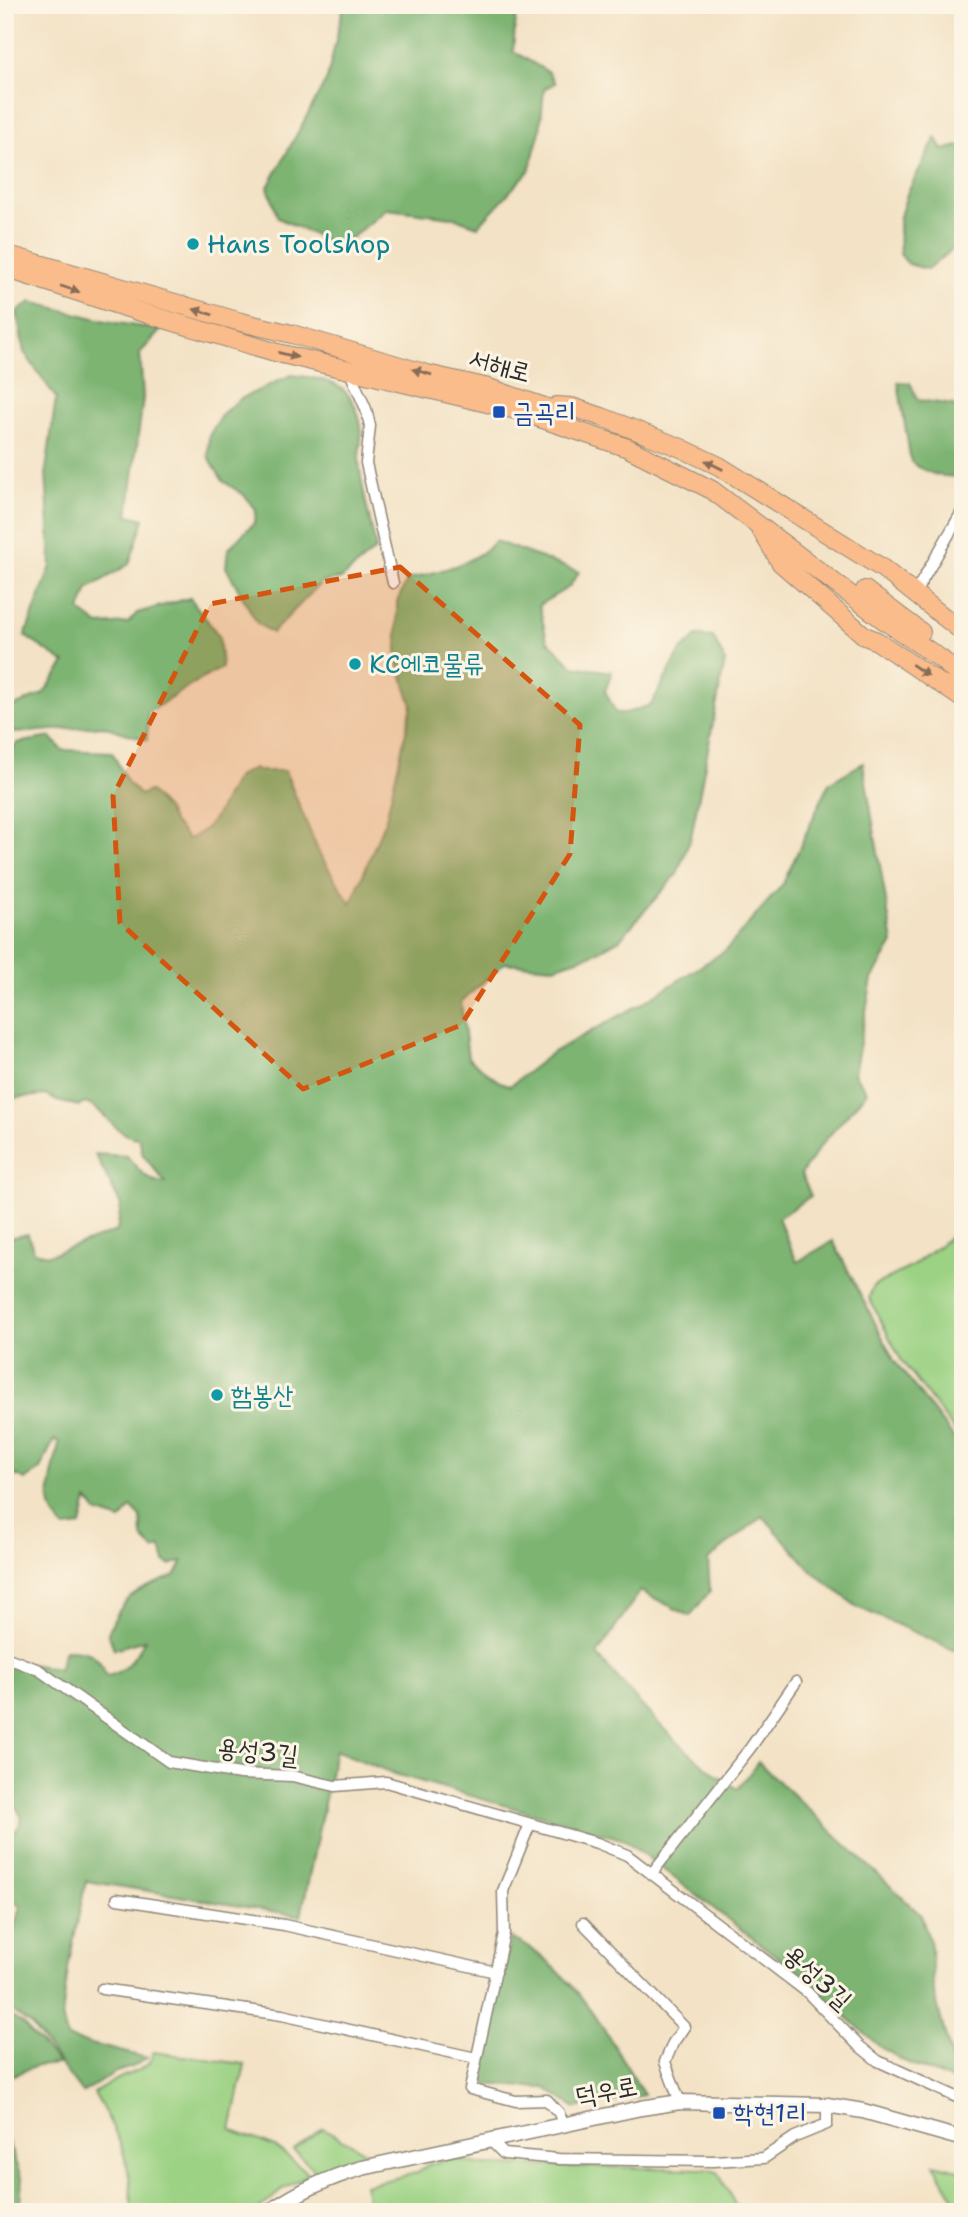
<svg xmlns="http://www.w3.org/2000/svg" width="968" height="2217" font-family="'Shantell Sans','Poor Story',sans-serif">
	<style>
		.green { fill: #9cd284; stroke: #647e58; stroke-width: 2 }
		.forest { fill: #7db472; stroke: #54704e; stroke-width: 2 }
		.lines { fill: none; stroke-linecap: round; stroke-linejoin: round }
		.minor-casing { stroke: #8f8678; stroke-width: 13 }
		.tertiary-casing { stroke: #8f8678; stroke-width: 17 }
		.primary-casing { stroke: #8f8678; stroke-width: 20 }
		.minor { stroke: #fff; stroke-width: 10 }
		.tertiary { stroke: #fff; stroke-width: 14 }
		.primary { stroke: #fabc8b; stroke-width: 18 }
		.oneway { fill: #886c56 }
		.marked { fill: #d5540f; fill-opacity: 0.2; stroke: #d5540f; stroke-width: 5; stroke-dasharray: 14 9; stroke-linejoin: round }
		.culture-dot { fill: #0f9aa8; stroke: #fcf5e5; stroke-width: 2.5 }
		.transit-dot { fill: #1a4fb4; stroke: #fcf5e5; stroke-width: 2.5 }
		.labels { text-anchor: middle; stroke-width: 6; stroke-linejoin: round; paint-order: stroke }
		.culture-label { font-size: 26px; fill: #0d838f; stroke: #fcf5e5; text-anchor: start }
		.street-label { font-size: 26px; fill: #2b2b2b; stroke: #fcf5e5 }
		.transit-label { font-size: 26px; fill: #164399; stroke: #fcf5e5; text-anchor: start }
	</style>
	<rect width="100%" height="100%" fill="#fcf5e5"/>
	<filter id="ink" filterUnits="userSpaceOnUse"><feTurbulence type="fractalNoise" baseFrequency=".0143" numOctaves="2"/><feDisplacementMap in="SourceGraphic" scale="14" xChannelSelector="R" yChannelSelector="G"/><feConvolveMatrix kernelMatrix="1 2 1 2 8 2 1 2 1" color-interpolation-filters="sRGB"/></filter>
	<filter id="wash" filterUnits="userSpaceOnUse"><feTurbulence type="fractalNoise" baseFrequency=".00686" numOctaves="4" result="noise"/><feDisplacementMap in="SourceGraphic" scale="28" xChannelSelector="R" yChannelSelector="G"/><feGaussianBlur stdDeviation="1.57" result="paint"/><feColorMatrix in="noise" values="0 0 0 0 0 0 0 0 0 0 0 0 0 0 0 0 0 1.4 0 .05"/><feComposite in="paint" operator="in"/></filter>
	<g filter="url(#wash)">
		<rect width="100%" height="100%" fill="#f3e2c5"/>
		<path class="green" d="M963,1227V1442L901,1360L869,1298L873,1286L911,1267Z
			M153,2052L245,2064L231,2130L275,2147L309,2174L283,2189L256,2212H132C132,2161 119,2136 94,2093C104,2087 114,2080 124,2076C137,2070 151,2069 153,2052Z
			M323,2128L374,2157L319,2175L294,2150Z
			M449,2158L483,2165L705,2169L718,2172L739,2212H368L365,2185L416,2173L428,2165Z
			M934,2164L963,2171V2212H962Z"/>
		<path class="forest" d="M344,5H517L513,51L548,72L555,83L544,89L540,131L529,171L478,226L452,217L387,209L340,247L278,218L268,187L327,79Z
			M936,137L943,150L963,145V241L927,269L908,264L900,254L899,220L907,194Z
			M31,302L106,321L161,330L140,353L143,398L128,515L144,519L129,564L88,589L80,611L99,625L128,623L137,613L190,598L219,636L222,668C196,680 173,698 148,712L147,740L103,726L14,733L5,720V710L43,694L65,663L25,636L51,566L46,470L56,398L24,352L17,312Z
			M291,375C330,380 353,382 361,426C363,437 359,448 359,459C360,485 371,522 376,549L341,579L322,582L272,633L257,623L226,567L228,549L255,522L256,509L244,495L223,481L208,456L209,436L222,414L240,399Z
			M898,382L910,383L918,400L953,405L963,420V476C942,478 927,474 911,462Z
			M495,541L579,572L569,587L539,605L547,640L573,666L612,672L605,691L616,713H626L651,705L680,652L697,636L713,637L725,661L691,837L677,874L620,939L593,954L554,967L504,963L461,1002L468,1058L498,1081L510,1086L553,1052L643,1003L726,950L783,884L829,783L863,763L893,943L872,979L854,1074L867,1092L822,1144L801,1174L811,1196L778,1218L797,1262L833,1241L894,1360L963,1450V1654L857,1607L812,1571L763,1516L708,1560L710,1591L690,1616L640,1591L597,1655C640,1704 682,1755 738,1789L758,1762L921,1915L931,1945L933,1989L958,2083L906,2062L880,2047L799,1974L625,1840L395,1774L335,1750L301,1916L86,1881L69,1962L62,2016L67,2038L147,2058L132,2067L116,2072L82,2093L32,2026L5,2006V1936L13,1934L20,1906L5,1895V1842L18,1828L22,1818L5,1783V1660L59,1669L65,1650C88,1650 99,1653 106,1676C125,1674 136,1655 145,1640L114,1649L108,1633C124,1593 137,1591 176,1575L183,1561L170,1565L165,1562L161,1547L154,1550L142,1537L141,1517L131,1507L121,1520L96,1512L93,1506L87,1500L81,1526L65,1528C37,1504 55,1473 59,1442L54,1440L40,1469L25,1480L17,1475L5,1482V1239L28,1234L34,1252L49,1255L117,1231L121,1205L95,1154L127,1156C138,1169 148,1183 166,1183L143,1155L139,1138C115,1137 106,1109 85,1103L79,1106L57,1101L46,1095L13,1098L5,1088V744L13,748L17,743L51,737L62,750L112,752L128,783L140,795L149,791L166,809L173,822L188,839C219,826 219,805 235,780C238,775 248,771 254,768L260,771H285L319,853L351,904L386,818L412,705L397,660V602L407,580C437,571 474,565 495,541Z
			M511,1938C575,1968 608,2037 644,2095L576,2108L545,2088L479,2084L483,2056Z
			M5,2013L23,2024L59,2064L37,2066L5,2078Z
			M5,2134L22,2180L19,2212H5Z"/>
	</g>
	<g filter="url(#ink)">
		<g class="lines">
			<g class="minor-casing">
				<path id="minor" d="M349,370L366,409L370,426L366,463L393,583
					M915,593L963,510
					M5,1657L39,1670L169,1762L240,1774L292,1776L335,1786L386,1782L597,1843L627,1855L807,1992L858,2045L878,2061L963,2100
					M530,1824L503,1891L504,1933L470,2089L516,2101L547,2100L559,2113L563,2124
					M652,1873L751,1747L796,1682
					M117,1899L284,1925L496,1972
					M583,1923L684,2027L673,2043L665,2062L680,2102
					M102,1989L282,2015L476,2058
					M490,2140L504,2154L559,2159L713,2161L764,2158L795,2137L827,2124V2105"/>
			</g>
			<g class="tertiary-casing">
				<path id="tertiary" d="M269,2212C299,2191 327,2178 362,2168L641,2108L680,2102L827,2105L863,2111L963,2139"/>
			</g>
			<g class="primary-casing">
				<path id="primary" d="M5,254L241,322L292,334L427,374L489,388L568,415
					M5,268L124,307L278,353L516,410L628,448L712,490L885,621L941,659L963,679
					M557,406L572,407L602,417L681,448L719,466L882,568L963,632
					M760,528L781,563L865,636L877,641L963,699
					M865,590L921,632"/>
			</g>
			<use href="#minor" class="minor"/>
			<use href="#tertiary" class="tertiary"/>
			<use href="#primary" class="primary"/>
		</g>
		<defs><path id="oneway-solid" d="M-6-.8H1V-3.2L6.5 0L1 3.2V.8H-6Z" transform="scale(1.75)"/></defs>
		<g class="oneway">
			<use href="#oneway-solid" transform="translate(70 289) rotate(18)"/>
			<use href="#oneway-solid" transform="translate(203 312) rotate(-164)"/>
			<use href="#oneway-solid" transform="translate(288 355) rotate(14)"/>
			<use href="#oneway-solid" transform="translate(422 372) rotate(-164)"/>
			<use href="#oneway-solid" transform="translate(714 465) rotate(-153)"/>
			<use href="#oneway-solid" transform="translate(920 670) rotate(34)"/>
		</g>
	</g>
	<path class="marked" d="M400,567L580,725L570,854L461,1025L303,1089L120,923L113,796L210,604Z"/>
	<g class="culture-dot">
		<circle cx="193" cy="244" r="7"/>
		<circle cx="355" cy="664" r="7"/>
		<circle cx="217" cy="1395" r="7"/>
	</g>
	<g class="transit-dot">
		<rect x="492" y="405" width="14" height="14" rx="3.5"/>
		<rect x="712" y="2106" width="14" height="14" rx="3.5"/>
	</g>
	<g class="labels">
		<g class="culture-label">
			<text x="207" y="253">Hans Toolshop</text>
			<text x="369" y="673">KC에코물류</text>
			<text x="231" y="1404">함봉산</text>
		</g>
		<g class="street-label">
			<text transform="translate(500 365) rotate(15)" y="9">서해로</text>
			<text transform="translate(258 1751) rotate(6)" y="9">용성3길</text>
			<text transform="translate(818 1977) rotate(42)" y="9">용성3길</text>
			<text transform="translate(606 2091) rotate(-11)" y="9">덕우로</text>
		</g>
		<g class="transit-label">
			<text x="513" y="421">금곡리</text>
			<text x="733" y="2122">학현1리</text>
		</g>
	</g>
	<rect width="968" height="2217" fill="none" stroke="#fcf5e5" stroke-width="28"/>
</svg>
